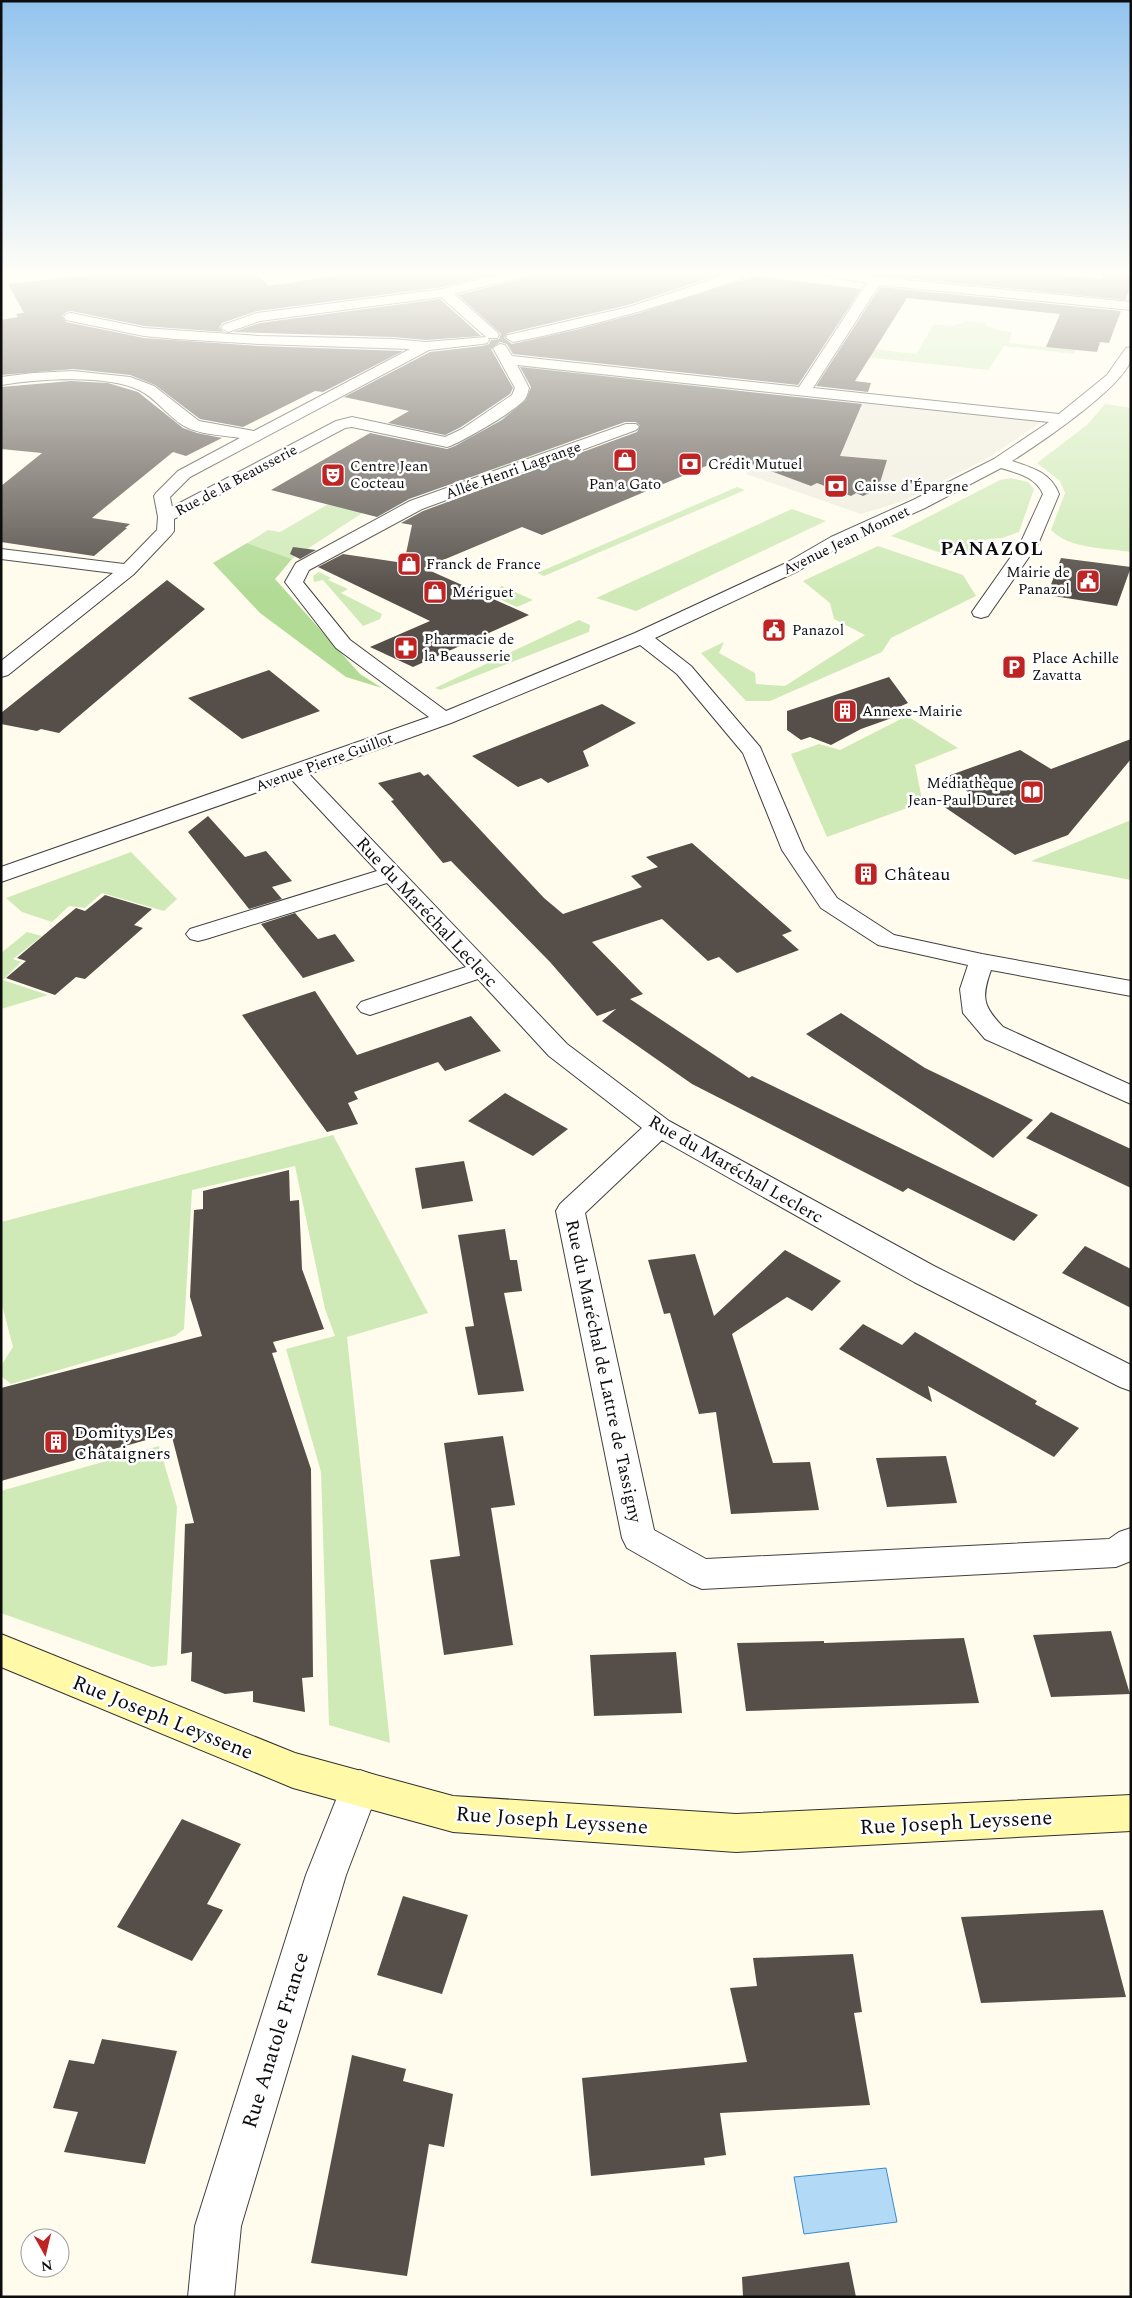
<svg xmlns="http://www.w3.org/2000/svg" width="1132" height="2298" font-family="Spectral,serif">
	<style>
		.green { fill: #cfeab7 }
		.forest { fill: #b2db96 }
		.plaza { fill: #efebdd }
		.water { fill: #b2daf7; stroke: #388ccf }
		.building { fill: #564f49 }
		.lines { fill: none; stroke-linecap: round; stroke-linejoin: round }
		.street-casing { stroke: #404040; stroke-width: 2 }
		.secondary-casing { stroke: #2f2f2f; stroke-width: 2 }
		.street { fill: #fff; fill-rule: evenodd }
		.secondary { fill: #fff9a8; fill-rule: evenodd }
		.labels { text-anchor: middle; stroke-width: 5; stroke-linejoin: round; paint-order: stroke }
		.far-poi-label { font-size: 15px; fill: #0d0d0d; stroke: #fff; text-anchor: start }
		.far-street-label { font-size: 15px; fill: #0d0d0d; stroke: #fff }
		.poi-label { font-size: 18px; fill: #0d0d0d; stroke: #fff; text-anchor: start }
		.street-label { font-size: 18px; fill: #0d0d0d; stroke: #fff }
		.far-district-label { font-size: 19px; font-weight: bold; letter-spacing: 1px; fill: #0d0d0d; stroke: #fff }
		.near-street-label { font-size: 21px; fill: #0d0d0d; stroke: #fff }
	</style>
	<rect width="100%" height="100%" fill="#fffced"/>
	<path class="green" d="M967,321L986,323L985,325L998,330L1012,332L1009,343L1076,350L1074,354L1004,346L988,370L865,357L864,348L916,354L934,324L952,326Z
		M524,367L549,368L737,390L705,420H626L471,480L438,483L416,478L292,559L247,543L268,530L280,532L394,466L492,435L487,426L521,404L533,388Z
		M1105,404L1131,408V552C1106,548 1069,549 1051,530L1065,493L1060,481L1037,463L1087,425Z
		M1011,478L1028,482L1034,489L1019,532L1002,538L987,539L967,554H944L891,536L1000,480Z
		M737,487L745,490L544,576L537,573Z
		M792,509L826,521L636,611L596,598Z
		M878,546L963,575L976,596L891,638L882,652L770,701H746L701,653L724,642L719,653L755,673L756,684L785,686L865,635L834,619L830,603L803,581Z
		M319,572L331,578L328,580L348,589L341,593L382,614L380,619L363,626L323,580L314,582L313,576Z
		M502,586L533,600L517,607L486,593Z
		M579,620L590,625L589,632L440,690L435,688Z
		M907,716L958,748L915,765L923,804L910,807L827,837L791,754L819,744L840,750Z
		M1131,820V880L1031,861Z
		M131,852L177,899L164,911L102,893L85,908L69,906L52,922L22,912L6,898Z
		M27,932L42,936L13,959L21,962L3,980L48,995L1,1009V953Z
		M333,1135L428,1313L347,1337L390,1743L329,1725L321,1472L286,1349L335,1336L325,1309L295,1166L192,1190L184,1329L175,1336L11,1384L1,1376V1366L13,1347L1,1301V1222Z
		M159,1446L177,1507L167,1665L152,1667L1,1613V1491Z"/>
	<path class="forest" d="M247,543L292,559L275,579L360,674L382,688L346,677L260,613L213,563Z"/>
	<path class="plaza" d="M838,398L1041,422L988,458L903,501L861,514L746,474L797,416Z"/>
	<path class="water" d="M886,2168L897,2222L804,2234L794,2177Z"/>
	<path class="building" d="M152,271H255L268,286L366,271H504L443,287L257,311L222,323L219,328L224,332L144,326L71,311L66,312L62,316L66,322L144,338L259,346L403,351L323,392L315,391L243,427L200,419L155,385L130,375L73,369L1,375V320L18,317L16,314L24,313L8,284L107,273L109,276Z
		M535,271L728,272L628,305L508,333L504,338L512,344L575,330L636,314L756,276L861,289L798,385L513,354L507,344L500,342L491,349L513,388L510,394L461,427L445,435L388,423L409,411L344,397L430,352L482,346L489,344L491,340L499,339L501,334L498,331L458,295L531,276Z
		M863,271H1009L1026,274L1027,271L1100,279L1108,271H1131V285L1125,300L875,275L863,273Z
		M880,287L1121,311L1109,343L1100,342L1097,352L1046,347L1060,314L907,298L855,381L871,383L868,392L816,386Z
		M440,299L481,336L426,340L393,337L233,332L260,323Z
		M520,367L862,404L840,456L887,460L878,489L863,496L856,493L851,496L817,483L811,486L730,456L542,535L522,527L424,568L529,615L413,667L370,647L430,621L318,567L343,554L404,563L412,525L401,523L423,511L637,432L640,426L636,422H625L409,499L377,517L271,490L370,433L447,449L455,446L502,420L526,400L531,387Z
		M71,381L108,383L138,392L183,428L197,433L222,438L186,456L173,452L92,518L130,524L125,528H127L94,556L1,542V486L42,453L1,449V387Z
		M293,547L316,550L300,559L290,554Z
		M1061,558L1131,567L1117,606L1047,595Z
		M167,580L205,609L59,733L41,729L37,731L1,724V713Z
		M269,670L320,711L242,739L188,698Z
		M889,677L908,703L899,707L903,714L861,729L831,745L810,737L801,740L787,730V711Z
		M602,704L636,723L583,751L589,766L548,783L541,778L518,787L472,756Z
		M1131,739V759L1068,835L1015,855L943,806L973,795L945,777L1020,750L1051,769Z
		M420,772L424,776L428,774L544,898L563,914L642,887L631,876L658,867L646,857L692,843L792,931L782,935L799,950L737,973L719,957L708,961L662,919L592,942L643,994L630,999L749,1078L752,1076L1038,1215L1014,1241L908,1188L903,1192L692,1084L602,1021L616,1009L597,1016L550,962L451,861L443,863L391,801L394,800L378,783Z
		M208,816L245,857L266,851L292,881L272,887L282,899L249,909L188,832Z
		M105,895L152,909L134,925L143,928L85,979L76,977L55,995L6,978L26,961L17,958L58,923L76,908L85,911Z
		M295,913L318,939L335,934L355,961L303,978L261,924Z
		M315,991L357,1055L471,1016L501,1051L445,1071L438,1062L354,1092L358,1099L348,1103L358,1124L327,1132L242,1015Z
		M841,1013L925,1068L1033,1120L993,1158L806,1034Z
		M505,1093L568,1129L533,1156L468,1121Z
		M1051,1112L1131,1149V1188L1026,1138Z
		M464,1161L473,1201L422,1209L415,1168Z
		M289,1170L290,1201L299,1200L302,1269L324,1329L273,1342L277,1352L272,1353L311,1469L313,1677L302,1678L305,1712L253,1702V1691L225,1694L191,1681L192,1652L181,1654L185,1524L194,1523L171,1433L1,1481V1388L202,1336L190,1297L194,1210L203,1209V1191Z
		M505,1229L510,1260H517L522,1291L504,1293L524,1391L478,1395L465,1327L474,1326L458,1235Z
		M1085,1246L1131,1269V1308L1062,1273Z
		M785,1250L841,1281L812,1311L787,1297L732,1334L773,1463L810,1462L819,1510L731,1514L716,1412L699,1414L670,1313L664,1314L648,1260L695,1254L714,1316Z
		M863,1324L902,1345L915,1332L1037,1401L1035,1404L1079,1428L1054,1457L928,1386L932,1402L839,1349Z
		M503,1436L515,1505L491,1508L513,1645L444,1655L430,1560L460,1556L444,1443Z
		M946,1456L957,1503L887,1507L876,1458Z
		M1111,1631L1130,1694L1051,1697L1033,1635Z
		M964,1638L979,1703L746,1711L737,1643L824,1641V1643Z
		M676,1652L682,1713L594,1716L590,1655Z
		M182,1819L241,1844L207,1904L223,1910L192,1961L117,1927Z
		M403,1896L468,1915L442,1994L377,1975Z
		M1103,1910L1126,1997L981,2003L961,1917Z
		M853,1954L862,2012L854,2013L870,2105L720,2113L726,2155L704,2158L705,2165L591,2176L582,2078L747,2062L730,1988L757,1986L753,1958Z
		M102,2039L177,2051L145,2164L64,2152L78,2112L53,2108L69,2060L94,2064Z
		M352,2055L406,2069L403,2081L453,2094L444,2147L429,2144L407,2276L311,2263Z
		M849,2262L856,2297H743L742,2277Z"/>
	<g class="lines">
		<g class="street-casing">
			<path id="street" d="M512,271H533L531,274L454,294L497,332L499,335L497,338H488L489,340L487,343L482,344L429,350L190,477L170,497L172,507L336,421L352,417L445,437L462,429L512,395L515,388L493,348L500,344L505,345L512,356L799,387L867,283L820,275L814,271H842L875,277L1131,302V310L879,285L813,388L1059,414L1107,375L1126,348L1131,347C1131,351 1132,358 1130,362C1120,389 1039,444 1012,461C1033,468 1051,473 1059,494L1038,544L988,616L981,618L974,616L972,612L1020,544L1043,494C1036,477 1017,473 1001,468L925,508L843,545L798,571L655,638L691,666L760,747L804,850L837,898L894,935L982,954L1131,981V996L991,970C981,998 983,1006 1003,1027L1131,1085V1104L985,1039L963,1013L960,989L968,965L878,945L821,908L782,850L743,753L677,674L640,645L451,723L309,774L567,1044L669,1121L934,1266L1131,1365V1391L1120,1387L914,1282L662,1140L585,1213L654,1530L706,1559L1109,1539L1119,1532L1131,1528V1561L1116,1567L702,1589L690,1584L627,1548L622,1538L556,1211L560,1204L642,1128L549,1056L478,979L370,1015L361,1012L357,1007L361,1002L466,967L387,883L206,939L198,941L190,939L186,934L190,929L377,871L292,780L1,882V867L429,717L336,648L285,582L296,563L410,501L626,424H636L639,427L636,430L422,509L309,570L303,582L350,640L446,711L635,633L786,563L831,537L913,500L994,459L1049,422L517,365L529,388C528,392 527,396 525,399C517,410 461,443 447,447L352,427L345,428L174,519V531L171,535L134,574L8,675L1,677V661L113,573L1,559V549L124,564L157,530L158,517L154,496L156,493L178,471L240,438C222,435 200,435 184,426C167,416 156,398 139,390C106,374 37,379 1,385V377L33,373L73,371L130,377L154,386L199,421L254,431L410,349L259,344L176,339L144,336L66,320L64,317L66,314L71,313L144,328L259,336L393,339L426,342L486,337L441,297L260,321L228,332L221,328L223,325L257,313L443,289Z
				M738,271H757L755,274C676,302 596,326 513,342L506,338L508,335L629,307Z
				M360,1770L374,1775L379,1788L346,1875L241,2226L234,2297H188L195,2226L306,1875L346,1775Z"/>
		</g>
		<g class="secondary-casing">
			<path id="secondary" d="M1,1634L295,1753L453,1796L736,1814L1131,1795V1831L736,1852L453,1832L293,1788L1,1667Z"/>
		</g>
		<use href="#street" class="street"/>
		<use href="#secondary" class="secondary"/>
	</g>
	<linearGradient id="sky" x2="0" y2="1"><stop stop-color="#92c3ee"/><stop offset="0.46" stop-color="#fffef7"/><stop offset="1" stop-color="#fffef7" stop-opacity="0"/></linearGradient>
	<rect width="1132" height="593" fill="url(#sky)"/>
	<defs>
		<g id="shop-square" transform="scale(1.25)"><rect x="-9" y="-9" width="18" height="18" rx="4" fill="#bf2424" stroke="#fff"/><path d="M-5-2.5h2.3a2.7 3.5 0 0 1 5.4 0H5L5.5 6h-11ZM-1.5-2.5h3a1.5 2.3 0 0 0-3 0Z" fill="#fff"/></g>
		<g id="bank-square" transform="scale(1.25)"><rect x="-9" y="-9" width="18" height="18" rx="4" fill="#bf2424" stroke="#fff"/><path d="M-6-4H6V4H-6ZM0-2.3a2.3 2.3 0 1 0 0 4.6a2.3 2.3 0 1 0 0-4.6Z" fill="#fff"/></g>
		<g id="theatre-square" transform="scale(1.25)"><rect x="-9" y="-9" width="18" height="18" rx="4" fill="#bf2424" stroke="#fff"/><path d="M-5-5.5Q0-4 5-5.5V0Q5 5 0 6Q-5 5-5 0ZM-3.3-2.5H-1v1.5H-3.3ZM1-2.5H3.3v1.5H1ZM-2.8 1Q0 5.5 2.8 1Z" fill="#fff"/></g>
		<g id="civic-square" transform="scale(1.25)"><rect x="-9" y="-9" width="18" height="18" rx="4" fill="#bf2424" stroke="#fff"/><path d="M-.6-6.5H3V-4.5H.6V-3L4-1V1h2V6H-6V1h2V-1L-.6-3ZM-1.2 2.5V6h2.4V2.5Z" fill="#fff"/></g>
		<g id="pharmacy-square" transform="scale(1.25)"><rect x="-9" y="-9" width="18" height="18" rx="4" fill="#bf2424" stroke="#fff"/><path d="M-2-6h4v4h4v4h-4v4h-4v-4h-4v-4h4Z" fill="#fff"/></g>
		<g id="parking-square" transform="scale(1.25)"><rect x="-9" y="-9" width="18" height="18" rx="4" fill="#bf2424" stroke="#fff"/><path d="M-3.5-5.5H1a3.5 3.5 0 0 1 0 7H-1V5.5H-3.5ZM-1-3.4V-.6H.8a1.4 1.4 0 0 0 0-2.8Z" fill="#fff"/></g>
		<g id="building-square" transform="scale(1.25)"><rect x="-9" y="-9" width="18" height="18" rx="4" fill="#bf2424" stroke="#fff"/><path d="M-4-6H4V6H1V3H-1V6H-4ZM-2.5-4.3h1.7v1.8h-1.7ZM.8-4.3h1.7v1.8H.8ZM-2.5-1h1.7V.8h-1.7ZM.8-1h1.7V.8H.8Z" fill="#fff"/></g>
		<g id="library-square" transform="scale(1.25)"><rect x="-9" y="-9" width="18" height="18" rx="4" fill="#bf2424" stroke="#fff"/><path d="M-6-4Q-3-5.5-.7-3.5V5Q-3 3-6 4ZM6-4Q3-5.5 .7-3.5V5Q3 3 6 4Z" fill="#fff"/></g>
	</defs>
	<g fill-rule="evenodd">
		<use href="#shop-square" x="625" y="460"/>
		<use href="#bank-square" x="690" y="464"/>
		<use href="#theatre-square" x="333" y="475"/>
		<use href="#bank-square" x="836" y="486"/>
		<use href="#shop-square" x="409" y="564"/>
		<use href="#civic-square" x="1088" y="581"/>
		<use href="#shop-square" x="435" y="592"/>
		<use href="#civic-square" x="774" y="630"/>
		<use href="#pharmacy-square" x="406" y="648"/>
		<use href="#parking-square" x="1014" y="667"/>
		<use href="#building-square" x="845" y="711"/>
		<use href="#library-square" x="1032" y="792"/>
		<use href="#building-square" x="866" y="874"/>
		<use href="#building-square" x="56" y="1442"/>
	</g>
	<g class="labels">
		<g class="far-poi-label">
			<text x="708" y="469">Crédit Mutuel</text>
			<text x="350" y="471">Centre Jean<tspan x="350" dy="17">Cocteau</tspan></text>
			<text x="625" y="489" text-anchor="middle">Pan a Gato</text>
			<text x="854" y="491">Caisse d'Épargne</text>
			<text x="426" y="569">Franck de France</text>
			<text x="1070" y="577" text-anchor="end">Mairie de<tspan x="1070" dy="17">Panazol</tspan></text>
			<text x="452" y="597">Mériguet</text>
			<text x="792" y="635">Panazol</text>
			<text x="424" y="644">Pharmacie de<tspan x="424" dy="17">la Beausserie</tspan></text>
			<text x="1032" y="663">Place Achille<tspan x="1032" dy="17">Zavatta</tspan></text>
			<text x="862" y="716">Annexe-Mairie</text>
			<text x="1014" y="788" text-anchor="end">Médiathèque<tspan x="1014" dy="17">Jean-Paul Duret</tspan></text>
		</g>
		<g class="far-street-label">
			<text transform="translate(513 470) rotate(-20)" y="5">Allée Henri Lagrange</text>
			<text transform="translate(236 480) rotate(-28)" y="5">Rue de la Beausserie</text>
			<text transform="translate(846 540) rotate(-26)" y="5">Avenue Jean Monnet</text>
			<text transform="translate(324 762) rotate(-20)" y="5">Avenue Pierre Guillot</text>
		</g>
		<g class="poi-label">
			<text x="884" y="880">Château</text>
			<text x="74" y="1438">Domitys Les<tspan x="74" dy="21">Châtaigners</tspan></text>
		</g>
		<g class="street-label">
			<text transform="translate(427 912) rotate(47)" y="6">Rue du Maréchal Leclerc</text>
			<text transform="translate(736 1169) rotate(30)" y="6">Rue du Maréchal Leclerc</text>
			<text transform="translate(604 1371) rotate(78)" y="6">Rue du Maréchal de Lattre de Tassigny</text>
		</g>
		<g class="far-district-label">
			<text x="992" y="555">PANAZOL</text>
		</g>
		<g class="near-street-label">
			<text transform="translate(163 1717) rotate(22)" y="7">Rue Joseph Leyssene</text>
			<text transform="translate(552 1820) rotate(4)" y="7">Rue Joseph Leyssene</text>
			<text transform="translate(956 1822) rotate(-3)" y="7">Rue Joseph Leyssene</text>
			<text transform="translate(275 2040) rotate(-73)" y="7">Rue Anatole France</text>
		</g>
	</g>
	<rect width="1132" height="2298" fill="none" stroke="#0d0d0d" stroke-width="5"/>
	<g transform="translate(45 2253) rotate(172)"><circle r="24" fill="#ffffff" stroke="#9e9e9e"/>
	<path d="M0-4L9 19L0 12L-9 19Z" fill="#bf2424"/>
	<text y="-8" font-size="14" font-weight="bold" text-anchor="middle" fill="#0d0d0d">N</text>
	</g>
</svg>
